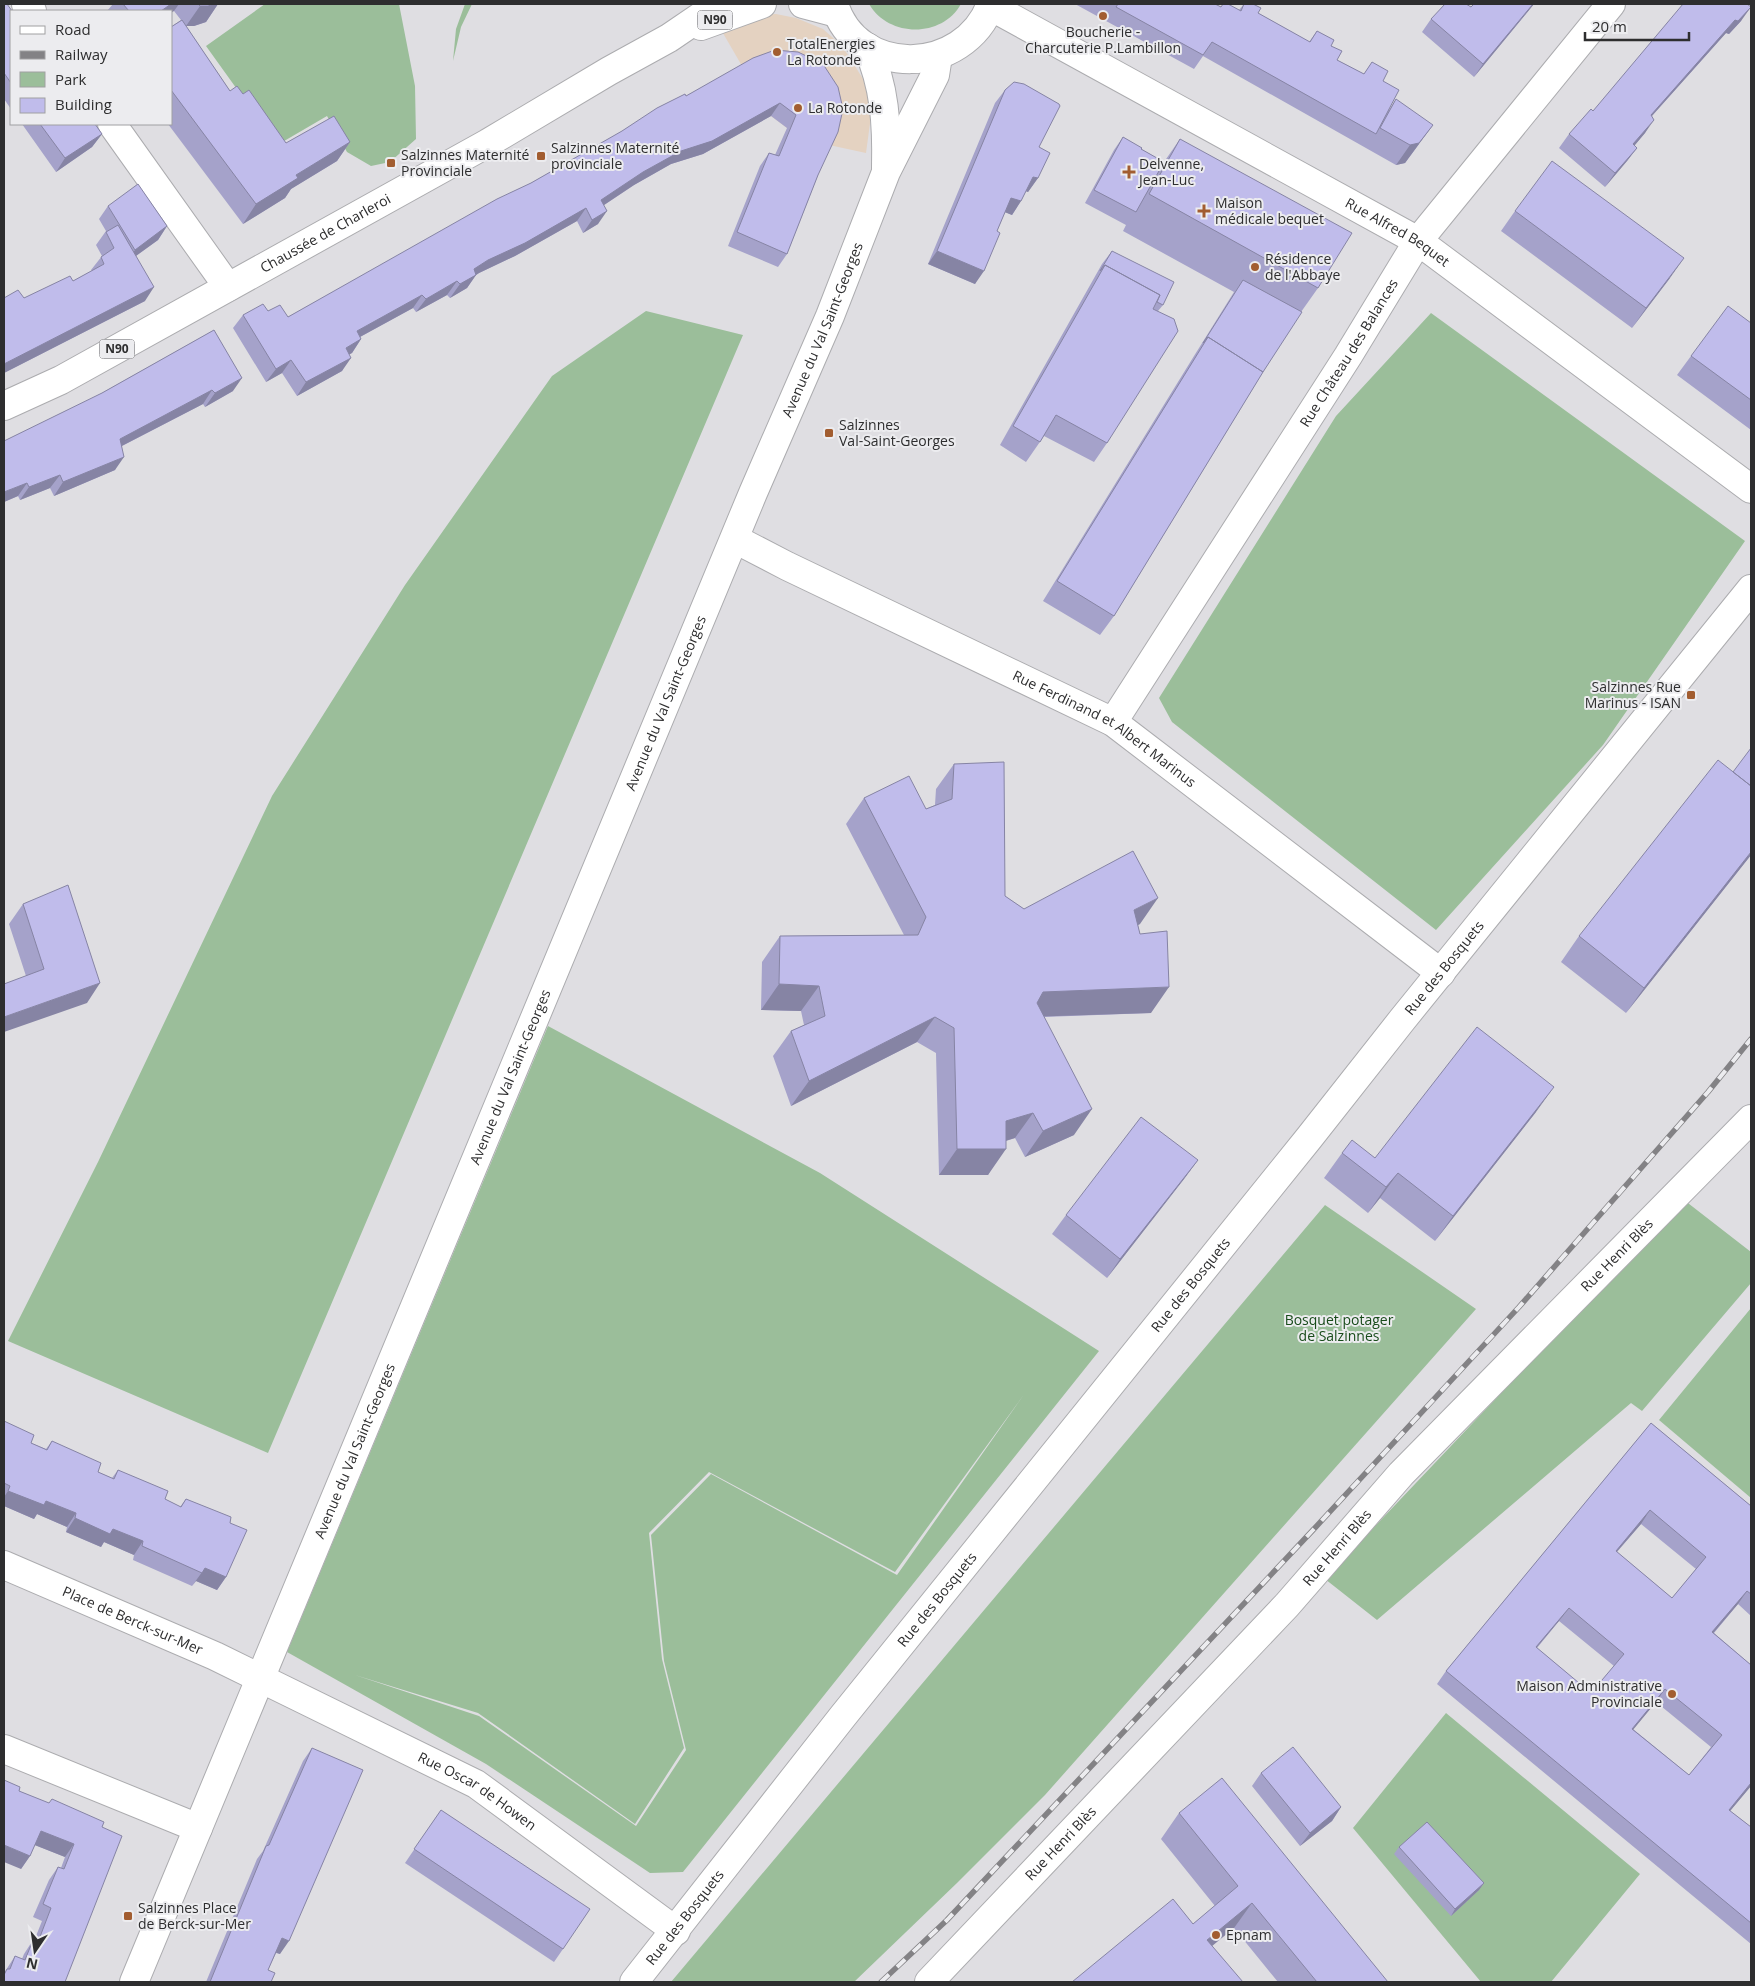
<svg xmlns="http://www.w3.org/2000/svg" width="1755" height="1986" font-family="'Open Sans',sans-serif">
	<style>
		.commercial { fill: #e4d2c1 }
		.green { fill: #9bbe9a; fill-rule: evenodd }
		.lines { fill: none; stroke-linecap: round; stroke-linejoin: round }
		.minor-casing { stroke: #acacaf; stroke-width: 30 }
		.major-casing { stroke: #acacaf; stroke-width: 30 }
		.minor { stroke: #fff; stroke-width: 28 }
		.major { stroke: #fff; stroke-width: 28 }
		.rail-casing { stroke: #838285; stroke-width: 5.5 }
		.rail { stroke: #ececef; stroke-width: 4; stroke-dasharray: 11; stroke-linecap: butt }
		.wall { fill: #a5a2ca; fill-rule: evenodd }
		.shaded-wall { fill: #8684a4 }
		.building { fill: #c0bceb; stroke: #8684a4; fill-rule: evenodd }
		.poi-dot { fill: #a25d30; stroke: #ececef; stroke-width: 2 }
		.labels { text-anchor: middle; stroke-width: 4; stroke-linejoin: round; paint-order: stroke }
		.shield { fill: #ececef; stroke: #676769; stroke-width: 1 }
		.shield-label { font-size: 12px; font-weight: bold; fill: #2e2e2f }
		.poi-label { font-size: 14px; fill: #2e2e2f; stroke: #ececef; text-anchor: start }
		.street-label { font-size: 14px; fill: #2e2e2f; stroke: #ececef }
		.park-label { font-size: 14px; fill: #194c1b; stroke: #ececef }
	</style>
	<rect width="100%" height="100%" fill="#dfdee2"/>
	<path class="commercial" d="M776,14L796,18L823,29L841,45L848,55L865,82L870,101L871,116L866,153L829,145L787,128L771,116L720,28L758,15Z"/>
	<path class="green" d="M265,4H399L415,86L416,139L390,162L371,166L347,152L327,116L279,144L239,92L206,46Z
		M465,4H472L461,27L453,61L456,29Z
		M869,4H961C942,38 889,38 869,4Z
		M646,311L743,335L268,1453L8,1341L98,1162L272,796L405,585L552,376Z
		M1431,313L1745,541L1603,745L1436,930L1172,722L1159,698L1336,416Z
		M548,1026L820,1173L1099,1351L683,1872L650,1873L486,1764L287,1652ZM1025,1393L897,1575L711,1474L651,1535L664,1661L686,1750L636,1826L479,1716L355,1675L478,1713L635,1824L684,1748L662,1659L649,1533L709,1472L895,1572Z
		M1684,1200L1751,1252V1283L1642,1411L1631,1403L1377,1620L1325,1579Z
		M1325,1205L1476,1309L1045,1795L957,1883L854,1982H671Z
		M1751,1308V1498L1659,1420Z
		M1446,1713L1640,1874L1551,1982H1481L1353,1828Z"/>
	<g class="lines">
		<g class="minor-casing">
			<g id="minor">
				<path d="M26,4L32,11"/>
				<path id="s1" d="M990,6L1418,241L1751,489"/>
				<path d="M112,124L228,287"/>
				<path id="s2" d="M735,539L787,566L1113,722L1441,973"/>
				<path id="s3" d="M1113,722L1348,356L1418,241L1611,4"/>
				<path id="s4" d="M4,1565L215,1656L476,1784L676,1931"/>
				<path d="M4,1749L198,1828"/>
				<path id="s5" d="M634,1982L843,1716L1309,1138L1402,1020L1751,589"/>
				<path id="s6" d="M929,1982L1287,1605L1401,1474L1751,1119"/>
			</g>
		</g>
		<g class="major-casing">
			<g id="major">
				<path d="M803,4L837,13"/>
				<path d="M834,4C857,79 964,76 991,4"/>
				<path d="M701,26L762,4"/>
				<path d="M867,47C885,86 887,125 886,168"/>
				<path id="s7" d="M4,406L61,380L488,143L609,71L669,38L719,4"/>
				<path id="s8" d="M134,1982L753,493L830,316L886,172L935,75L938,56"/>
			</g>
		</g>
		<use href="#minor" class="minor"/>
		<use href="#major" class="major"/>
		<g class="rail-casing">
			<path id="rail" d="M881,1982L947,1920L1313,1530L1519,1307L1708,1092L1751,1039"/>
		</g>
		<use href="#rail" class="rail"/>
	</g>
	<path class="wall" d="M4,4L11,11V109L4,99Z
		M113,4H218L206,22L194,26H186L230,91L243,94L286,143L350,142L337,161L291,189L285,198L243,224L168,124H171V27L181,20L174,11H107Z
		M1075,4H1215L1221,7L1239,10L1244,4H1253L1258,13L1309,42L1317,31L1331,46L1337,60L1364,74L1372,62L1383,81L1389,110L1396,99L1419,144L1405,163L1396,165L1203,56L1194,69Z
		M1474,4H1534L1474,77L1422,32L1431,19L1471,7Z
		M1747,4L1741,21L1729,34L1726,33L1652,116L1645,133L1634,146L1637,148L1627,161L1605,187L1559,148L1569,134L1593,111Z
		M775,50L818,175L787,254L778,267L728,246L760,166L769,153L775,155L787,128L771,116L703,154L671,164L634,185L604,205L598,224L583,233L577,221L515,256L479,273L476,275L467,288L450,298L447,295L416,312L413,308L360,337L361,339L352,353L349,354L342,371L297,396L282,373L266,382L233,328L243,315L268,311L288,317L531,183L686,96Z
		M1005,90L1039,147L1038,178L1028,192L1026,191L1021,201L1012,215L1005,212L975,284L928,264L995,103Z
		M22,124H95L102,134L92,147L56,172Z
		M1123,137L1141,149L1164,162L1180,139L1318,288L1301,312L1263,372L1114,616L1100,635L1043,601L1194,356L1234,292L1123,231L1126,225L1085,203L1114,150Z
		M108,206L167,226L158,240L136,256L145,301L4,373V298H24L73,281L92,271L91,270L102,256L96,245L106,231L99,219Z
		M1515,211L1670,278L1632,328L1501,231Z
		M1112,251L1163,305L1158,311L1107,443L1094,462L1044,436L1026,462L1000,445L1102,264Z
		M1751,323V430L1677,375L1691,356Z
		M214,330L233,391L205,407L203,404L122,446L115,470L54,496L50,488L20,500L18,496L4,502L102,393Z
		M954,764L1005,896L1024,909L1140,924L1138,925L1151,1013L1044,1017L1074,1135L1025,1157L1015,1138L1006,1141L988,1175H939L936,1053L917,1042L791,1106L773,1056L791,1031L804,1025L801,1011L761,1010L762,962L780,936L904,935L846,824L864,798L926,809L935,805L936,789Z
		M1751,855L1626,1013L1561,962L1579,936Z
		M23,904L87,1003L26,976L9,924Z
		M1536,1112L1435,1241L1380,1198L1368,1213L1324,1178L1342,1153L1375,1158Z
		M1198,1160L1184,1179L1107,1278L1052,1234L1066,1215Z
		M4,1421L31,1443L46,1449L52,1441L98,1472L112,1478L118,1470L165,1499L180,1507L186,1499L230,1523L226,1577L217,1590L196,1581L192,1586L133,1560L134,1555L104,1542L101,1547L66,1532L67,1527L37,1514L34,1519L4,1506Z
		M1651,1423L1751,1506V1616L1738,1604L1714,1633L1751,1665V1786L1730,1811L1751,1827V1944L1437,1684L1446,1671ZM1641,1524L1696,1569L1672,1598L1617,1552ZM1559,1621L1614,1666L1591,1693L1537,1648ZM1656,1702L1711,1747L1689,1775L1633,1729Z
		M312,1748L280,1954L276,1953L268,1970L271,1982H206L257,1859L263,1851L303,1761Z
		M1261,1773L1341,1807L1332,1821L1300,1846L1252,1786Z
		M19,1791L102,1827L65,1982H4V1973L15,1956L22,1959L24,1954L33,1940L34,1941L42,1921L33,1917L49,1880L58,1867L61,1868L65,1857L35,1845L30,1856L21,1869Z
		M441,1810L563,1949L554,1962L405,1863Z
		M1179,1813L1388,1982H1278L1234,1928L1193,1924L1215,1906L1161,1839Z
		M1399,1847L1484,1883L1479,1890L1451,1916L1394,1854Z"/>
	<path class="shaded-wall" d="M171,4H179L174,11L171,13V11H161Z
		M215,4H218L206,22L194,26H186L200,6Z
		M1533,4H1534L1474,77L1483,64Z
		M1751,7L1741,21L1729,34L1726,33L1641,128L1651,115L1735,20Z
		M780,103L771,116L703,154L671,164L634,185L592,213L601,200L643,172L681,151Z
		M1654,120L1645,133L1624,158L1633,144Z
		M1433,125L1405,163L1396,165L1410,145Z
		M102,134L92,147L56,172L65,158Z
		M350,142L337,161L291,189L285,198L243,224L256,204L296,175Z
		M1637,148L1627,161L1605,187L1615,173Z
		M1033,177L1038,178L1028,192L1023,190Z
		M1011,198L1021,201L1012,215L1002,211Z
		M586,208L577,221L515,256L479,273L476,275L467,288L450,298L460,284L474,269L488,260Z
		M607,211L598,224L583,233L592,220Z
		M167,226L158,240L126,263L135,250Z
		M937,251L984,271L975,284L928,264Z
		M1684,258L1670,278L1632,328L1646,308Z
		M457,281L447,295L416,312L426,299Z
		M154,287L145,301L4,373V364Z
		M422,295L413,308L347,344L357,331Z
		M361,339L352,353L336,362L346,348Z
		M351,358L342,371L297,396L306,382Z
		M291,360L282,373L266,382L276,369Z
		M242,378L233,391L205,407L215,393Z
		M212,390L203,404L110,452L120,439Z
		M124,457L115,470L54,496L63,482Z
		M60,475L50,488L20,500L29,487Z
		M27,483L18,496L4,502V492Z
		M1751,852V855L1626,1013L1644,988Z
		M1158,898L1140,924L1116,935L1134,910Z
		M100,983L87,1003L4,1032V1017Z
		M779,984L819,986L801,1011L761,1010Z
		M1169,987L1151,1013L1025,1017L1043,992Z
		M935,1017L917,1042L791,1106L809,1081Z
		M1554,1087L1536,1112L1435,1241L1453,1216Z
		M1092,1109L1074,1135L1025,1157L1043,1131Z
		M1033,1113L1015,1138L988,1146L1006,1121Z
		M957,1149H1006L988,1175H939Z
		M1198,1160L1184,1179L1107,1278L1120,1259Z
		M1398,1173L1380,1198L1368,1213L1386,1187Z
		M8,1491L46,1501L76,1513L67,1527L37,1514L34,1519L4,1506V1497Z
		M1650,1510L1641,1524L1606,1564L1616,1551Z
		M75,1518L113,1529L143,1541L134,1555L104,1542L101,1547L66,1532Z
		M205,1568L226,1577L217,1590L196,1581L192,1586Z
		M1747,1591L1738,1604L1703,1645L1712,1632Z
		M1569,1608L1559,1621L1526,1660L1536,1647Z
		M1665,1689L1656,1702L1623,1742L1632,1729Z
		M1751,1783V1786L1720,1823L1729,1810Z
		M1341,1807L1332,1821L1300,1846L1310,1833Z
		M41,1831L74,1844L65,1857L32,1844Z
		M4,1845L30,1856L21,1869L4,1862Z
		M1484,1883L1479,1890L1451,1916L1455,1909Z
		M1252,1903L1234,1928L1189,1965L1207,1940Z
		M282,1938L289,1941L280,1954L272,1951Z"/>
	<path class="building" d="M4,4H7L12,11H11V83L4,73Z
		M123,4H171L161,11H129Z
		M198,4H215L208,6H200Z
		M1118,4H1215L1221,7L1223,4H1228L1241,11L1244,4H1253L1261,8L1258,13L1310,42L1317,31L1334,40L1331,46L1342,51L1337,60L1364,74L1372,62L1388,71L1383,81L1399,90L1376,134L1212,42L1203,55L1116,7Z
		M1445,4H1466L1471,7L1474,4H1533L1483,64L1431,19Z
		M1683,4H1747L1751,7L1738,21L1735,20L1651,115L1654,120L1633,144L1637,148L1615,173L1569,134L1591,109L1593,111Z
		M182,20L230,91L237,86L243,94L249,90L286,143L334,116L350,142L296,175L298,178L256,204L171,90V27Z
		M775,50L798,52L823,64L838,87L843,109L838,132L818,175L787,254L737,232L769,153L779,156L796,115L780,103L712,141L681,151L643,172L601,200L607,211L592,220L586,208L525,243L488,260L474,269L476,275L460,284L457,281L426,299L422,295L357,331L361,339L346,348L351,358L306,382L291,360L276,369L243,315L263,304L268,311L280,305L288,317L497,199L531,183L622,131L657,108L685,94L686,96L753,58Z
		M1014,82L1024,84L1059,104L1060,106L1039,147L1050,153L1038,178L1033,177L1021,201L1011,198L997,231L1000,233L984,271L937,251L1005,90Z
		M1396,99L1433,125L1419,143L1410,145L1380,128Z
		M40,124H95L102,134L65,158Z
		M1123,137L1142,148L1141,149L1164,162L1136,212L1094,190Z
		M1180,139L1352,233L1318,288L1149,194Z
		M1552,161L1684,258L1646,308L1515,211Z
		M138,184L167,226L135,250L108,206Z
		M118,225L154,287L4,364V298L18,290L24,298L70,276L73,281L104,264L101,257L114,248L106,232Z
		M1112,251L1174,282L1163,305L1157,302L1160,295L1105,265L1100,271Z
		M1105,265L1160,295L1153,309L1174,319L1178,331L1107,443L1056,415L1040,442L1013,426Z
		M1243,280L1302,312L1263,372L1208,337L1203,343Z
		M1728,306L1751,323V400L1691,356Z
		M214,330L242,378L215,393L212,390L120,439L124,457L63,482L60,475L29,487L27,483L4,492V441L102,393Z
		M1208,337L1263,372L1114,616L1057,581Z
		M1751,748V786L1733,772Z
		M1718,760L1751,786V852L1644,988L1579,936Z
		M1004,762L1005,896L1024,909L1133,851L1158,898L1134,910L1140,934L1167,931L1169,987L1043,992L1037,1003L1092,1109L1043,1131L1033,1113L1006,1121V1149H957L954,1028L935,1017L809,1081L791,1031L825,1016L819,986L779,984L780,936L918,935L926,917L864,798L909,776L926,809L952,799L954,764Z
		M68,885L100,983L4,1017V984L44,969L23,904Z
		M1477,1027L1554,1087L1453,1216L1398,1173L1386,1187L1342,1153L1352,1140L1375,1158Z
		M1141,1117L1198,1160L1120,1259L1066,1215Z
		M4,1421L34,1435L31,1443L47,1450L52,1441L101,1463L98,1472L114,1479L118,1470L168,1491L165,1499L181,1507L186,1499L231,1517L230,1523L247,1530L226,1577L205,1568L202,1573L142,1546L143,1541L113,1529L110,1534L75,1518L76,1513L46,1501L44,1505L8,1491L10,1486L4,1483Z
		M1651,1423L1751,1506V1594L1747,1591L1712,1632L1751,1665V1783L1729,1810L1751,1827V1923L1446,1671ZM1650,1510L1706,1557L1672,1598L1616,1551ZM1569,1608L1624,1654L1591,1693L1536,1647ZM1665,1689L1722,1735L1689,1775L1632,1729Z
		M1293,1747L1341,1807L1310,1833L1261,1773Z
		M312,1748L363,1770L289,1941L282,1938L268,1970L275,1973L271,1982H210L266,1846L269,1845Z
		M1222,1778L1388,1982H1317L1252,1903L1207,1940L1243,1982H1072L1173,1899L1193,1924L1238,1886L1179,1813Z
		M4,1780L20,1787L19,1791L49,1803L52,1799L104,1822L102,1827L122,1836L65,1982H4V1975L7,1969H10L15,1956L25,1960L33,1940L38,1942L51,1908L43,1904L58,1867L64,1869L74,1844L41,1831L30,1856L4,1845Z
		M441,1810L590,1909L563,1949L414,1849Z
		M1427,1822L1484,1883L1455,1909L1399,1847Z"/>
	<g class="poi-dot">
		<circle cx="1103" cy="16" r="5"/>
		<circle cx="777" cy="52" r="5"/>
		<circle cx="798" cy="108" r="5"/>
		<rect x="536" y="151" width="10" height="10" rx="2.5"/>
		<rect x="386" y="158" width="10" height="10" rx="2.5"/>
		<path d="M1126.5 164.5h5v5h5v5h-5v5h-5v-5h-5v-5h5z"/>
		<path d="M1201.5 203.5h5v5h5v5h-5v5h-5v-5h-5v-5h5z"/>
		<circle cx="1255" cy="267" r="5"/>
		<rect x="824" y="428" width="10" height="10" rx="2.5"/>
		<rect x="1686" y="690" width="10" height="10" rx="2.5"/>
		<circle cx="1672" cy="1694" r="5"/>
		<rect x="123" y="1911" width="10" height="10" rx="2.5"/>
		<circle cx="1216" cy="1935" r="5"/>
	</g>
	<g class="labels">
		<g class="shield">
			<rect x="697.5" y="10.5" width="35" height="19" rx="4"/>
			<rect x="99.5" y="339.5" width="35" height="19" rx="4"/>
		</g>
		<g class="shield-label">
			<text x="715" y="24">N90</text>
			<text x="117" y="353">N90</text>
		</g>
		<g class="poi-label">
			<text x="1103" y="37" text-anchor="middle">Boucherie -<tspan x="1103" dy="16">Charcuterie P.Lambillon</tspan></text>
			<text x="787" y="49">TotalEnergies<tspan x="787" dy="16">La Rotonde</tspan></text>
			<text x="808" y="113">La Rotonde</text>
			<text x="551" y="153">Salzinnes Maternité<tspan x="551" dy="16">provinciale</tspan></text>
			<text x="401" y="160">Salzinnes Maternité<tspan x="401" dy="16">Provinciale</tspan></text>
			<text x="1139" y="169">Delvenne,<tspan x="1139" dy="16">Jean-Luc</tspan></text>
			<text x="1215" y="208">Maison<tspan x="1215" dy="16">médicale bequet</tspan></text>
			<text x="1265" y="264">Résidence<tspan x="1265" dy="16">de l'Abbaye</tspan></text>
			<text x="839" y="430">Salzinnes<tspan x="839" dy="16">Val-Saint-Georges</tspan></text>
			<text x="1681" y="692" text-anchor="end">Salzinnes Rue<tspan x="1681" dy="16">Marinus - ISAN</tspan></text>
			<text x="1662" y="1691" text-anchor="end">Maison Administrative<tspan x="1662" dy="16">Provinciale</tspan></text>
			<text x="138" y="1913">Salzinnes Place<tspan x="138" dy="16">de Berck-sur-Mer</tspan></text>
			<text x="1226" y="1940">Epnam</text>
		</g>
		<g class="street-label">
			<text dy="5" stroke="none"><textPath href="#s7" startOffset="365">Chaussée de Charleroi</textPath></text>
			<text dy="5" stroke="none"><textPath href="#s1" startOffset="466">Rue Alfred Bequet</textPath></text>
			<text dy="5" stroke="none"><textPath href="#s8" startOffset="1790">Avenue du Val Saint-Georges</textPath></text>
			<text dy="5" stroke="none"><textPath href="#s3" startOffset="438">Rue Château des Balances</textPath></text>
			<text dy="5" stroke="none"><textPath href="#s8" startOffset="1385">Avenue du Val Saint-Georges</textPath></text>
			<text dy="5" stroke="none"><textPath href="#s2" startOffset="416">Rue Ferdinand et Albert Marinus</textPath></text>
			<text dy="5" stroke="none"><textPath href="#s5" startOffset="1298">Rue des Bosquets</textPath></text>
			<text dy="5" stroke="none"><textPath href="#s8" startOffset="980">Avenue du Val Saint-Georges</textPath></text>
			<text dy="5" stroke="none"><textPath href="#s6" startOffset="1001">Rue Henri Blès</textPath></text>
			<text dy="5" stroke="none"><textPath href="#s5" startOffset="892">Rue des Bosquets</textPath></text>
			<text dy="5" stroke="none"><textPath href="#s8" startOffset="575">Avenue du Val Saint-Georges</textPath></text>
			<text dy="5" stroke="none"><textPath href="#s6" startOffset="596">Rue Henri Blès</textPath></text>
			<text dy="5" stroke="none"><textPath href="#s5" startOffset="488">Rue des Bosquets</textPath></text>
			<text dy="5" stroke="none"><textPath href="#s4" startOffset="140">Place de Berck-sur-Mer</textPath></text>
			<text dy="5" stroke="none"><textPath href="#s4" startOffset="525">Rue Oscar de Howen</textPath></text>
			<text dy="5" stroke="none"><textPath href="#s6" startOffset="191">Rue Henri Blès</textPath></text>
			<text dy="5" stroke="none"><textPath href="#s5" startOffset="82">Rue des Bosquets</textPath></text>
		</g>
		<g class="park-label">
			<text x="1339" y="1325">Bosquet potager<tspan x="1339" dy="16">de Salzinnes</tspan></text>
		</g>
	</g>
	<rect width="1755" height="1986" fill="none" stroke="#2e2e2f" stroke-width="10"/>
	<rect x="10" y="10" width="162" height="115" fill="#ececef" stroke="#a0a0a2"/>
	<rect x="20" y="26" width="25" height="8" fill="#ffffff" stroke="#a0a0a2"/>
	<text x="55" y="35" font-size="15" fill="#2e2e2f">Road</text>
	<rect x="20" y="51" width="25" height="8" fill="#838285" stroke="#a0a0a2"/>
	<text x="55" y="60" font-size="15" fill="#2e2e2f">Railway</text>
	<rect x="20" y="72" width="25" height="15" fill="#9bbe9a" stroke="#a0a0a2"/>
	<text x="55" y="85" font-size="15" fill="#2e2e2f">Park</text>
	<rect x="20" y="98" width="25" height="15" fill="#c0bceb" stroke="#a0a0a2"/>
	<text x="55" y="110" font-size="15" fill="#2e2e2f">Building</text>
	<g transform="translate(35 1951) rotate(193)" stroke="#ececef" stroke-width="4" paint-order="stroke">
	<path d="M0-4L9 19L0 12L-9 19Z" fill="#2e2e2f"/>
	<text y="-8" font-size="14" font-weight="bold" text-anchor="middle" fill="#2e2e2f">N</text>
	</g>
	<path d="M1585 32v8h104v-8" fill="none" stroke="#2e2e2f" stroke-width="2.5"/>
	<text x="1592" y="32" font-size="15" fill="#2e2e2f" stroke="#ececef" stroke-width="4" paint-order="stroke">20 m</text>
</svg>
